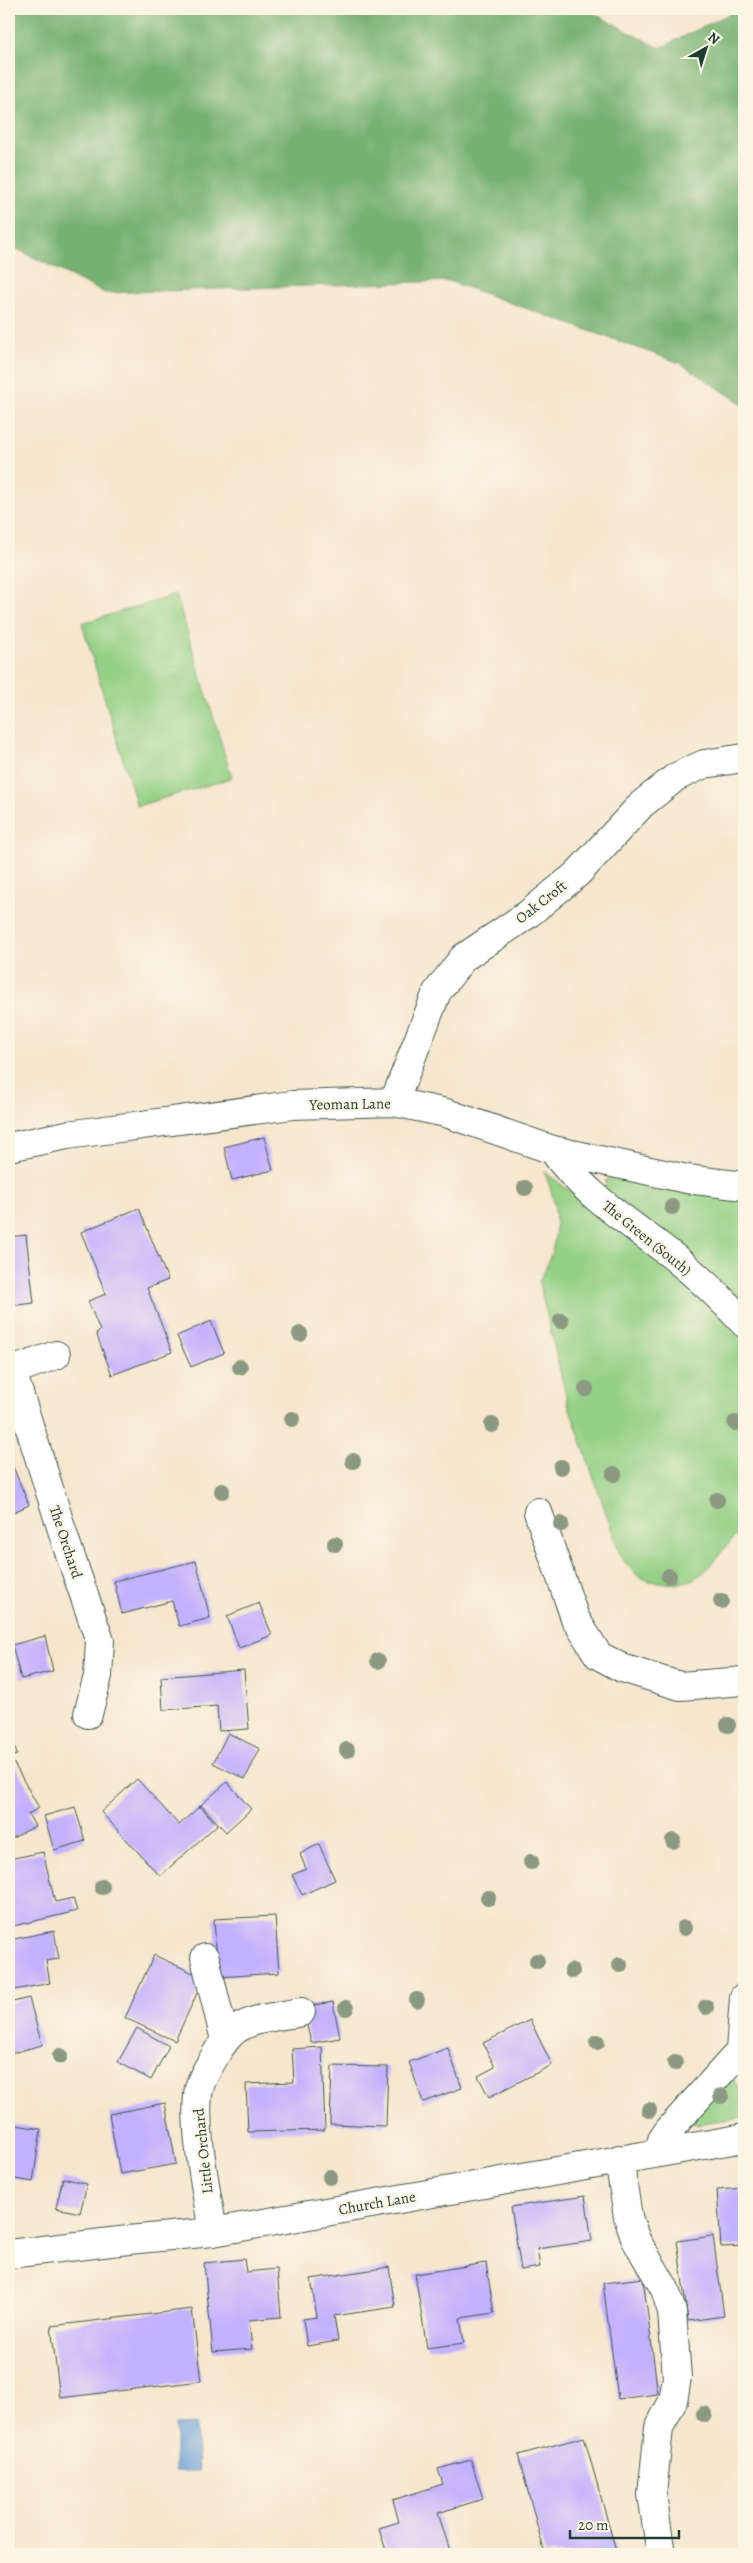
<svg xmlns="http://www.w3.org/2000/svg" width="753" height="2563" font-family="Alegreya,serif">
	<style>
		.green { fill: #94d085; stroke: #5a865c }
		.forest { fill: #77b272; stroke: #4b7853 }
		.water { fill: #6c9fd7; stroke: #466e86 }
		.building { fill: #c2b1fd }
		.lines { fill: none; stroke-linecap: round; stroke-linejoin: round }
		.minor-casing { stroke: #3f564b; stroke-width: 30 }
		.minor { stroke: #fff; stroke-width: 28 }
		.tree { fill: #8c9982 }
		.labels { text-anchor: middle; stroke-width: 4.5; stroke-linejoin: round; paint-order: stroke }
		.street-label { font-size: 15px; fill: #1f3d34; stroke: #fcf5e5 }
	</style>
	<rect width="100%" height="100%" fill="#fcf5e5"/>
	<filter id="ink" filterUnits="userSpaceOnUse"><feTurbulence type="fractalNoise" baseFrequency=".02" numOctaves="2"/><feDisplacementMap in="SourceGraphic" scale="10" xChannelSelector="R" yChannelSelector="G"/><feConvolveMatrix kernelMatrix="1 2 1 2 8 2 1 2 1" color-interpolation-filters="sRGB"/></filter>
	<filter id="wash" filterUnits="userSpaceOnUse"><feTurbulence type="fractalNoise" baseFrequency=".0096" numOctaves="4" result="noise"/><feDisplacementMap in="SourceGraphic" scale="20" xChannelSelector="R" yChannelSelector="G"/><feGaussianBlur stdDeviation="1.12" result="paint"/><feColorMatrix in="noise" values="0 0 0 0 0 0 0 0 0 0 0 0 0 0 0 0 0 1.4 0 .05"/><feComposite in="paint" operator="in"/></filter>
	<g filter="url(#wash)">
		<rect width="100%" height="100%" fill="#f6e6cd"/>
		<path class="green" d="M176,595L232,778L137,806L82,623Z
			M544,1171L714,1305L735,1324L744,1337V1526L703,1573L691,1580L677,1584L649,1581L637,1575L627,1565L620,1554L567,1400L539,1282C560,1244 561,1211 544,1171Z
			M615,1176L744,1199V1306L684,1248L605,1190L606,1180Z
			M728,2070L744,2098V2117L696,2124L688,2121Z"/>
		<path class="forest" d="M9,9H585L660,48L739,9H744V405L680,363L449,281L105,293L9,245Z"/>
		<path class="water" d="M196,2424L199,2471H175V2425Z"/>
		<g id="blocks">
			<path class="building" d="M264,1137L273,1170L232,1180L224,1147Z
				M139,1208L168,1280L147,1288L172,1352L112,1375L96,1333L100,1331L88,1301L106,1294L81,1232Z
				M26,1235L34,1303L9,1306V1237Z
				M211,1321L224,1353L191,1367L177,1336Z
				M9,1457L29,1505L9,1514Z
				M196,1561L210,1618L179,1626L172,1601L122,1614L114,1581Z
				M259,1603L272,1635L239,1648L227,1616Z
				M45,1636L53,1671L21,1679L12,1645Z
				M244,1670L249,1729L219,1731L217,1706L163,1710L161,1677Z
				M9,1726L17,1755L9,1757Z
				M228,1733L260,1749L245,1779L213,1763Z
				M12,1760L39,1808L28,1814L35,1826L9,1840V1762Z
				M137,1779L179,1825L200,1806L217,1825L160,1876L101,1812Z
				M227,1782L251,1809L226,1832L201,1805Z
				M75,1807L85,1841L54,1850L44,1816Z
				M319,1844L335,1880L302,1895L292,1875L306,1869L300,1854Z
				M43,1852L55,1902L73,1898L77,1911L9,1927V1859Z
				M275,1916L279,1973L218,1977L214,1919Z
				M54,1931L59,1959L46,1961L50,1983L9,1991V1940Z
				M154,1955L204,1978L175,2041L125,2018Z
				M29,1998L42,2045L9,2054V2003Z
				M333,2002L340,2038L311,2043L303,2007Z
				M530,2020L552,2065L489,2097L478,2076L495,2067L483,2043Z
				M137,2028L169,2046L151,2080L118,2062Z
				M322,2047L325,2130L248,2132L246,2084L294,2082L292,2049Z
				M448,2048L462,2088L423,2102L409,2062Z
				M332,2066L388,2067L386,2126L330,2124Z
				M165,2103L176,2164L120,2174L109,2114Z
				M9,2124L41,2129L33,2182L9,2178Z
				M63,2178L87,2184L80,2213L56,2208Z
				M744,2188V2246L721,2247L717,2190Z
				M585,2196L592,2241L537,2249L540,2267L521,2270L511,2207Z
				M713,2236L724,2316L688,2321L677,2241Z
				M244,2259L246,2272L277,2269L281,2317L249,2320L252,2349L213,2352L204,2263Z
				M486,2263L494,2313L460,2318L464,2343L427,2348L415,2274Z
				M389,2267L395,2307L334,2316L338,2341L307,2346L303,2319L317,2317L311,2279Z
				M643,2278L658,2394L618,2399L603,2283Z
				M192,2309L201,2381L60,2398L51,2326Z
				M584,2437L617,2554H545L518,2455Z
				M471,2460L483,2499L438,2513L451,2554H387L379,2528L399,2522L393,2500L443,2484L438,2469Z"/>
		</g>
	</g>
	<g filter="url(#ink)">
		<use href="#blocks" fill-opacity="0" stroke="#3f564b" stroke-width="1"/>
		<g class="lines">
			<g class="minor-casing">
				<path id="minor" d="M394,1102L437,992L463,958L527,915L577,874L642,804L676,777L704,764L744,758
					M9,1147L67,1135L292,1105L394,1102L446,1113L553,1150L687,1179L744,1186
					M553,1150C584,1196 633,1224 675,1258C700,1278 723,1300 744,1323
					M12,1371L67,1546L100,1641L98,1676L88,1714
					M9,1372L56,1355
					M538,1512L575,1618L598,1655L622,1668L680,1686L744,1681
					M205,1958L225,2040
					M658,2153L662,2140L668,2131L740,2051L744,1997
					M619,2159L628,2217L636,2240L665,2289L672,2312L677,2377L673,2401L659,2428L652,2494L661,2554
					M213,2232C207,2193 194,2135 198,2095C199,2080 209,2067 216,2054C222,2044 231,2031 242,2026C260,2017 282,2016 301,2012
					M9,2254L128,2240L213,2232L744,2138"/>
			</g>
			<use href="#minor" class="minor"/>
		</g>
		<g class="tree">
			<circle cx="525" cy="1188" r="8"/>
			<circle cx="672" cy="1207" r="8"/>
			<circle cx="561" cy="1321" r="8"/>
			<circle cx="300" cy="1334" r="8"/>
			<circle cx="240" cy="1367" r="8"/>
			<circle cx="586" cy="1389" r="8"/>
			<circle cx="292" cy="1419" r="8"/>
			<circle cx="735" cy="1423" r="8"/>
			<circle cx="492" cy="1425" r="8"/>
			<circle cx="353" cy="1461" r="8"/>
			<circle cx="561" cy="1467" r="8"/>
			<circle cx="614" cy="1474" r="8"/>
			<circle cx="222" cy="1491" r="8"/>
			<circle cx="717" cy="1500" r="8"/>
			<circle cx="561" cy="1524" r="8"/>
			<circle cx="335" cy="1544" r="8"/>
			<circle cx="669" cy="1576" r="8"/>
			<circle cx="721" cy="1601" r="8"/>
			<circle cx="378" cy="1661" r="8"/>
			<circle cx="728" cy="1725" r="8"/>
			<circle cx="347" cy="1750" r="8"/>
			<circle cx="673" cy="1841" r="8"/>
			<circle cx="531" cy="1862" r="8"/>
			<circle cx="102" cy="1887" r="8"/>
			<circle cx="488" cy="1898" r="8"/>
			<circle cx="684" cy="1928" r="8"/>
			<circle cx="537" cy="1961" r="8"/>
			<circle cx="620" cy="1965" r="8"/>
			<circle cx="572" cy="1971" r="8"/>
			<circle cx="417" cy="2000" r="8"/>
			<circle cx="706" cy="2007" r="8"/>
			<circle cx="346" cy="2008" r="8"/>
			<circle cx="597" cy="2042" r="8"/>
			<circle cx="60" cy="2056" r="8"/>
			<circle cx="675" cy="2063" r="8"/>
			<circle cx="721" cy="2096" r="8"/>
			<circle cx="649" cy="2110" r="8"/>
			<circle cx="330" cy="2177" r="8"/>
			<circle cx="704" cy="2414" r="8"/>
		</g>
	</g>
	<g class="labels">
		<g class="street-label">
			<text transform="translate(541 902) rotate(-38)" y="5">Oak Croft</text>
			<text transform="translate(350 1104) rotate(-1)" y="5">Yeoman Lane</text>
			<text transform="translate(647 1238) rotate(39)" y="5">The Green (South)</text>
			<text transform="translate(66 1542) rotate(72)" y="5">The Orchard</text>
			<text transform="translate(203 2151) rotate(-96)" y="5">Little Orchard</text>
			<text transform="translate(377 2203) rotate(-10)" y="5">Church Lane</text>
		</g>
	</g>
	<rect width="753" height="2563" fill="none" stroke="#fcf5e5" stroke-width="30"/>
	<g transform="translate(706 48) rotate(39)" stroke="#fcf5e5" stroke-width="4" paint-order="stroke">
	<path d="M0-4L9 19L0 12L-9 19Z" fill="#1f3d34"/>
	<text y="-8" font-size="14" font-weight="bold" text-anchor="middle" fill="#1f3d34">N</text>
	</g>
	<path d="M570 2530v8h109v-8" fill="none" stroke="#1f3d34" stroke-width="2.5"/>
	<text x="578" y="2530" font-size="15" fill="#1f3d34" stroke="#fcf5e5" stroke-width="4" paint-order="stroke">20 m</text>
</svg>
